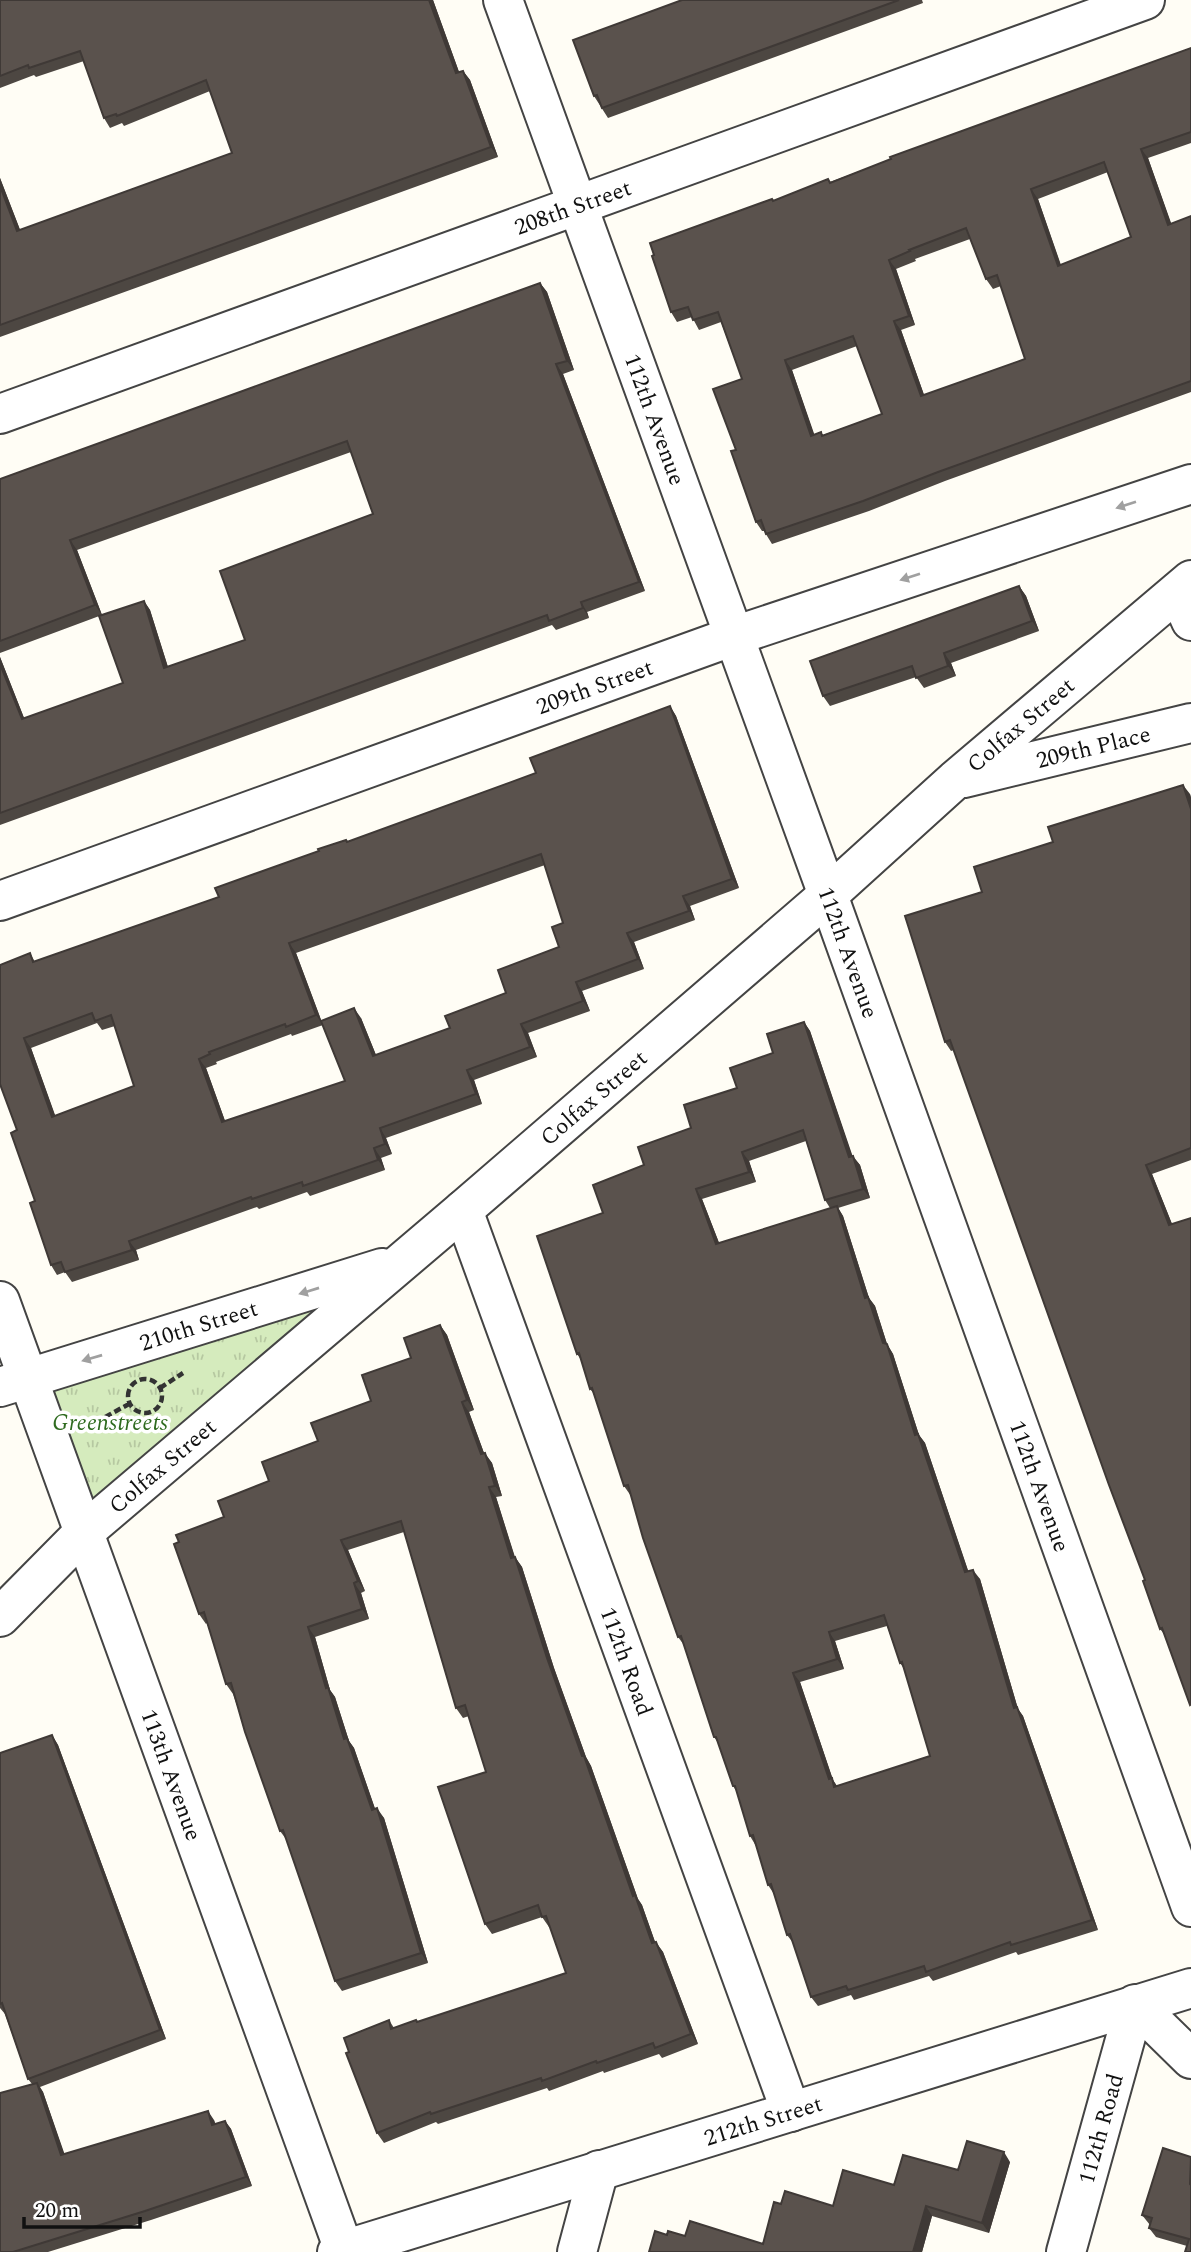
<svg xmlns="http://www.w3.org/2000/svg" width="1191" height="2252" font-family="Spectral,serif">
	<style>
		.grass { fill: url(#grass-tufts) }
		.lines { fill: none; stroke-linecap: round; stroke-linejoin: round }
		.minor-casing { stroke: #444; stroke-width: 42 }
		.path { stroke: #333; stroke-width: 4.5; stroke-dasharray: 7 3.5; stroke-linecap: butt }
		.minor { stroke: #fff; stroke-width: 38 }
		.wall { fill: #4d4742; fill-rule: evenodd }
		.shaded-wall { fill: #3f3936 }
		.building { fill: #5a524d; stroke: #3f3936; stroke-width: 2; fill-rule: evenodd }
		.oneway { fill: #a0a0a0 }
		.labels { text-anchor: middle; stroke-width: 7; stroke-linejoin: round; paint-order: stroke }
		.street-label { font-size: 23px; fill: #111; stroke: #fff }
		.park-label { font-size: 23px; font-style: italic; fill: #2f6b1f; stroke: #fff }
	</style>
	<defs>
		<pattern id="grass-tufts" width="24" height="20" patternUnits="userSpaceOnUse" patternTransform="scale(1.75)"><rect width="24" height="20" fill="#d5ebbd"/><path d="M3 7l-1-3M5 7V3M7 7l1-3M15 17l-1-3M17 17v-4M19 17l1-3" fill="none" stroke="#b6c8a1"/></pattern>
	</defs>
	<rect width="100%" height="100%" fill="#fffdf5"/>
	<path class="grass" d="M325,1299L85,1520L37,1386Z"/>
	<g class="lines">
		<g class="minor-casing">
			<g id="minor">
				<path id="s1" d="M503,0L828,895L1191,1907"/>
				<path id="s2" d="M0,414L1145,0"/>
				<path d="M1178,592L1191,621"/>
				<path id="s3" d="M964,778L1191,723"/>
				<path id="s4" d="M0,901L734,636L1191,484"/>
				<path id="s5" d="M463,1210L791,2112"/>
				<path id="s6" d="M0,1301L344,2250"/>
				<path id="s7" d="M0,1387L382,1268"/>
				<path id="s8" d="M0,1617L83,1533L463,1210L828,895L955,780L1191,580"/>
				<path id="s9" d="M337,2252L1191,1988"/>
				<path d="M577,2252L599,2170"/>
				<path id="s10" d="M1066,2252L1135,2004L1191,2059"/>
			</g>
		</g>
		<path class="path" d="M128 1396a17 17 0 1 1 34 0a17 17 0 1 1-34 0Z
			M160,1388L183,1373
			M96,1422L129,1404"/>
		<use href="#minor" class="minor"/>
	</g>
	<path class="wall" d="M0,0H433L459,72L463,71L470,80L498,157L0,337V178L20,230L232,153L210,91L124,126L122,123L110,128L104,118L84,61L36,77L34,75L0,88Z
		M682,0H922L923,3L608,118L594,96Z
		M1191,48V143L1148,158L1171,224L1191,216V392L945,481L869,511L772,544L764,531H762L756,522L736,450L742,379L721,322L699,330L692,317L677,322L671,312L773,201L828,179L830,182ZM1108,172L1131,237L1061,265L1038,199ZM970,239L986,279L993,289L1001,286L1025,359L924,395L901,330L915,325L896,269L916,261L915,259ZM857,346L882,414L823,435H814L792,370Z
		M540,283L547,292L574,370L563,374L645,591L587,612L589,618L556,630L552,625L0,825V657L24,718L123,683L144,601L150,610L168,667L245,640L373,514L351,452L77,550L102,615L0,653V479Z
		M1019,586L1026,596L1039,631L951,663L956,676L924,688L916,677L830,706L823,696Z
		M670,706L676,716L739,888L690,906L695,920L634,942L644,969L582,991L590,1011L528,1033L537,1057L474,1080L482,1104L386,1138L392,1154L381,1158L385,1170L310,1196L307,1192L259,1209L257,1207L136,1250L139,1260L72,1282L65,1272L57,1275L51,1265L17,1130L30,953L35,962L219,897L347,842L536,773ZM545,865L563,923L559,947L506,993L450,1028L376,1055L361,1018L321,1020L296,953ZM97,1023L102,1030L115,1026L134,1086L55,1116L31,1048ZM323,1025L345,1081L225,1121L206,1068L217,1064L216,1062L291,1034L292,1036Z
		M1190,794L1191,798V1160L1152,1174L1172,1224L1191,1218V1706L1165,1635L1160,1629L1145,1580L954,1050L951,1051L945,1042L982,892L1053,842Z
		M804,1022L810,1031L852,1156L860,1165L870,1198L838,1208L843,1216L869,1298L875,1306L887,1344L893,1354L919,1435L925,1443L968,1571L980,1579L1018,1709L1023,1716L1098,1930L1018,1955L1016,1952L933,1981L929,1976L854,2000L851,1995L818,2006L811,1997L794,1944L787,1935L774,1894L768,1885L756,1846L750,1836L737,1792L733,1786L719,1744L714,1737L684,1645L678,1637L631,1496L624,1486L595,1395L590,1389L582,1361L577,1354L603,1213L644,1165L691,1128L737,1088L773,1053ZM806,1141L825,1200L830,1208L719,1243L702,1199L756,1182L749,1161ZM887,1626L900,1663L905,1670L930,1756L837,1786L833,1780L800,1682L844,1669L835,1641Z
		M440,1325L447,1335L474,1410L469,1412L484,1453L492,1463L502,1496L496,1497L515,1557L522,1567L554,1668L586,1757L591,1766L638,1899L642,1905L655,1942L663,1952L698,2044L662,2058L659,2054L604,2073L603,2071L549,2091L547,2088L438,2124L436,2122L384,2143L377,2133L349,2052L389,2020L394,2028L418,2022L566,1973L550,1927H549L542,1917L492,1934L485,1924L486,1772L469,1716L463,1718L456,1708L404,1532L348,1550L365,1591L361,1593L369,1619L315,1637L330,1690L335,1697L349,1741L354,1748L375,1809L384,1818L428,1963L342,1991L335,1981L286,1839L280,1831L233,1694L226,1684L207,1623L206,1624L199,1614L179,1542L224,1517L318,1441L371,1401L411,1358Z
		M52,1735L58,1745L166,2039L40,2087L43,2092L64,2154L214,2120L215,2124L225,2121L231,2129L252,2186L151,2220L48,2252H0L32,2084L28,2079L5,2014L0,2008V1753Z
		M1191,2157V2252L1187,2246L1156,2237L1149,2228L1150,2225L1142,2215Z
		M1010,2162L989,2233L932,2216L922,2252H649L667,2235L763,2244L781,2204L833,2206L894,2185L958,2170Z"/>
	<path class="shaded-wall" d="M429,0H433L463,83L456,73Z
		M463,71L470,80L498,157L491,147Z
		M1141,149L1148,158L1175,234L1168,225Z
		M0,178L24,240L17,231L0,186Z
		M1031,189L1038,199L1064,275L1058,266Z
		M889,260L896,269L915,325L909,316Z
		M540,283L547,292L574,370L567,361Z
		M894,321L901,330L928,406L921,396Z
		M785,360L792,370L818,445L811,436Z
		M556,364L563,374L645,591L639,582Z
		M70,540L77,550L102,615L95,605Z
		M1019,586L1026,596L1039,631L1032,621Z
		M144,601L150,610L171,677L164,668Z
		M581,602L587,612L589,618L583,608Z
		M944,653L951,663L956,676L948,666Z
		M0,657L28,728L22,719L0,664Z
		M670,706L676,716L739,888L732,879Z
		M1183,785L1190,794L1191,798V809Z
		M683,896L690,906L695,920L689,911Z
		M627,933L634,942L644,969L638,959Z
		M289,943L296,953L323,1025L316,1015Z
		M576,982L582,991L590,1011L583,1001Z
		M354,1008L361,1018L380,1065L373,1056Z
		M804,1022L810,1031L856,1166L849,1157Z
		M521,1024L528,1033L537,1057L530,1047Z
		M24,1038L31,1048L59,1126L52,1117Z
		M199,1059L206,1068L229,1132L222,1122Z
		M467,1070L474,1080L482,1104L476,1094Z
		M380,1128L386,1138L392,1154L385,1144Z
		M374,1148L381,1158L385,1170L378,1160Z
		M742,1152L749,1161L756,1182L749,1172Z
		M853,1156L860,1165L870,1198L863,1189Z
		M1146,1165L1152,1174L1176,1234L1169,1225Z
		M696,1189L702,1199L723,1253L716,1244Z
		M837,1206L843,1216L869,1298L875,1306L887,1344L893,1354L919,1435L925,1443L972,1582L965,1572L865,1298Z
		M129,1241L136,1250L139,1260L132,1250Z
		M440,1325L447,1335L474,1410L467,1400Z
		M462,1402L469,1412L488,1464L481,1454Z
		M485,1453L492,1463L502,1496L495,1486Z
		M489,1487L496,1497L518,1568L511,1558Z
		M341,1540L348,1550L365,1591L358,1581Z
		M515,1557L522,1567L554,1668L586,1757L591,1766L638,1899L642,1905L659,1953L652,1943L633,1896L582,1756L547,1658Z
		M973,1570L980,1579L1018,1709L1023,1716L1098,1930L1092,1920L1014,1708Z
		M354,1583L361,1593L369,1619L362,1609Z
		M308,1627L315,1637L330,1690L335,1697L349,1741L354,1748L379,1820L372,1810L344,1739L326,1688Z
		M829,1632L835,1641L844,1669L837,1659Z
		M793,1673L800,1682L833,1780L838,1788L841,1797L829,1779Z
		M52,1735L58,1745L166,2039L160,2030Z
		M377,1808L384,1818L428,1963L421,1953Z
		M656,1942L663,1952L698,2044L691,2034Z
		M37,2083L43,2092L68,2164L61,2155Z
		M208,2111L214,2120L219,2134L212,2125Z
		M225,2121L231,2129L252,2186L246,2177Z
		M1004,2152L1010,2162L989,2233L982,2223Z
		M926,2206L932,2216L922,2252H913Z"/>
	<path class="building" d="M0,0H429L456,73L463,71L491,147L0,325V186L17,231L232,153L206,80L117,116L116,114L104,118L80,51L29,68L28,65L0,76Z
		M682,0H899L602,108L597,95L594,96L573,40Z
		M1191,48V132L1141,149L1168,225L1191,216V381L938,472L863,501L766,534L761,520L756,522L731,451L736,450L713,389L742,379L718,312L693,320L688,307L671,312L652,256L654,255L650,243L772,199L773,201L828,179L830,183L891,159L890,157ZM1104,162L1131,237L1058,266L1031,189ZM966,228L986,279L997,275L1025,359L921,396L894,321L909,316L889,260L910,251L909,250ZM853,336L882,414L822,436L821,432L811,436L785,360Z
		M540,283L567,361L556,364L639,582L581,602L583,608L549,621L547,615L0,813V664L22,719L123,683L99,616L144,601L164,668L245,640L220,571L373,514L347,441L70,540L95,605L0,641V479Z
		M1019,586L1032,621L944,653L948,666L916,678L912,666L823,696L810,661Z
		M670,706L732,879L683,896L689,911L627,933L638,959L576,982L583,1001L521,1024L530,1047L467,1070L476,1094L380,1128L385,1144L374,1148L378,1160L303,1186L302,1182L252,1199L251,1197L129,1241L132,1250L65,1272L61,1262L51,1265L30,1203L35,1201L11,1133L17,1130L0,1084V965L30,953L33,962L219,897L215,888L319,851L318,849L346,840L347,842L536,773L530,758ZM541,854L563,923L552,927L559,947L498,970L506,993L445,1016L450,1028L373,1056L354,1008L321,1021L345,1081L222,1122L199,1059L210,1054L209,1052L285,1024L286,1027L316,1015L289,943ZM92,1013L95,1021L111,1015L134,1086L52,1117L24,1038Z
		M1183,785L1191,809V1148L1146,1165L1169,1225L1191,1218V1704L1190,1705L1162,1628L1160,1629L1143,1581L1145,1580L1109,1485L950,1040L945,1042L905,916L982,892L974,867L1053,842L1048,827Z
		M804,1022L849,1157L853,1156L863,1189L825,1200L803,1130L742,1152L749,1172L696,1189L716,1244L837,1206L865,1298L868,1297L883,1343L887,1344L915,1435L918,1434L965,1572L973,1570L1014,1708L1017,1707L1092,1920L1011,1945L1010,1942L926,1972L924,1966L848,1990L846,1986L811,1997L790,1934L787,1935L771,1884L768,1885L753,1835L750,1836L735,1786H733L716,1737H714L681,1636L678,1637L643,1538L628,1485L624,1486L592,1388L590,1389L579,1353L577,1354L537,1236L603,1213L593,1185L644,1165L638,1147L691,1128L684,1105L737,1088L730,1068L773,1053L767,1034ZM884,1615L900,1663L902,1662L930,1756L834,1787L832,1778L829,1779L793,1673L837,1659L829,1632Z
		M440,1325L467,1400L462,1402L481,1454L485,1453L495,1486L489,1487L511,1558L515,1557L547,1658L582,1756H584L633,1896L635,1895L652,1943L656,1942L691,2034L655,2048L653,2043L597,2063L596,2061L542,2081L541,2078L431,2114L430,2112L377,2133L346,2053L349,2052L344,2038L389,2020L391,2029L416,2020L417,2022L566,1973L546,1916L542,1917L538,1905L485,1924L438,1787L486,1772L465,1705L456,1708L401,1521L341,1540L358,1581L354,1583L362,1609L308,1627L326,1688L328,1687L344,1739L347,1738L372,1810L377,1808L421,1953L335,1981L283,1830L280,1831L245,1732L231,1683L226,1684L204,1612L199,1614L174,1544L179,1542L176,1535L224,1517L218,1501L269,1481L262,1462L318,1441L311,1423L371,1401L362,1375L411,1358L404,1338Z
		M52,1735L160,2030L28,2079L2,2003L0,2004V1753Z
		M37,2083L61,2155L208,2111L212,2125L225,2121L246,2177L145,2211L13,2252H0V2093Z
		M967,2141L1004,2152L982,2223L926,2206L913,2252H649L655,2231L667,2235L668,2231L685,2236L690,2221L763,2244L774,2202L781,2204L785,2191L833,2206L843,2170L894,2185L903,2155L958,2170Z
		M1163,2148L1191,2157L1190,2184L1191,2185V2252H1185L1189,2239L1149,2228L1152,2218L1142,2215Z"/>
	<defs><path id="oneway-solid" d="M-6-.8H1V-3.2L6.5 0L1 3.2V.8H-6Z" transform="scale(1.75)"/></defs>
	<g class="oneway">
		<use href="#oneway-solid" transform="translate(1126 505) rotate(162)"/>
		<use href="#oneway-solid" transform="translate(910 577) rotate(162)"/>
		<use href="#oneway-solid" transform="translate(309 1291) rotate(163)"/>
		<use href="#oneway-solid" transform="translate(92 1358) rotate(164)"/>
	</g>
	<g class="labels">
		<g class="street-label">
			<text dy="8" stroke="none"><textPath href="#s2" startOffset="609">208th Street</textPath></text>
			<text dy="8" stroke="none"><textPath href="#s1" startOffset="446">112th Avenue</textPath></text>
			<text dy="8" stroke="none"><textPath href="#s4" startOffset="632">209th Street</textPath></text>
			<text dy="8" stroke="none"><textPath href="#s8" startOffset="1356">Colfax Street</textPath></text>
			<text dy="8" stroke="none"><textPath href="#s3" startOffset="133">209th Place</textPath></text>
			<text dy="8" stroke="none"><textPath href="#s1" startOffset="1013">112th Avenue</textPath></text>
			<text dy="8" stroke="none"><textPath href="#s8" startOffset="789">Colfax Street</textPath></text>
			<text dy="8" stroke="none"><textPath href="#s7" startOffset="208">210th Street</textPath></text>
			<text dy="8" stroke="none"><textPath href="#s8" startOffset="222">Colfax Street</textPath></text>
			<text dy="8" stroke="none"><textPath href="#s1" startOffset="1580">112th Avenue</textPath></text>
			<text dy="8" stroke="none"><textPath href="#s5" startOffset="480">112th Road</textPath></text>
			<text dy="8" stroke="none"><textPath href="#s6" startOffset="504">113th Avenue</textPath></text>
			<text dy="8" stroke="none"><textPath href="#s9" startOffset="446">212th Street</textPath></text>
			<text dy="8" stroke="none"><textPath href="#s10" startOffset="128">112th Road</textPath></text>
		</g>
		<g class="park-label">
			<text x="110" y="1430">Greenstreets</text>
		</g>
	</g>
	<path d="M24 2217v10h116v-10" fill="none" stroke="#111111" stroke-width="3.5"/>
	<text x="35" y="2217" font-size="21" fill="#111111" stroke="#ffffff" stroke-width="5" paint-order="stroke">20 m</text>
</svg>
